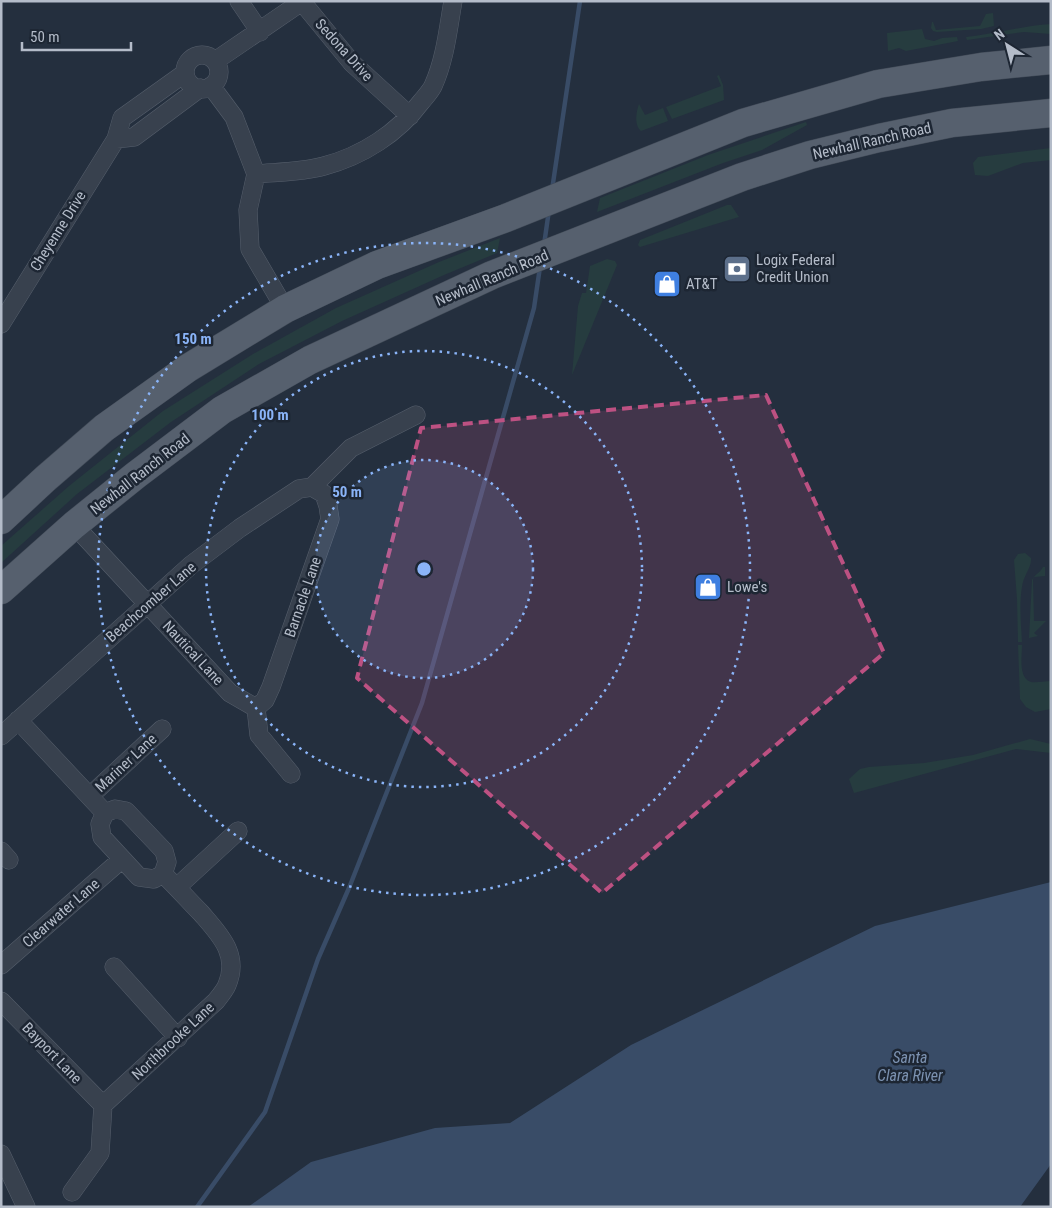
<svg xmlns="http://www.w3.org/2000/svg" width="1052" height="1208" font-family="'Roboto Condensed',sans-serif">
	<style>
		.green { fill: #263c3f }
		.water { fill: #394c67 }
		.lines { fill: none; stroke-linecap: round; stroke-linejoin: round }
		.stream { stroke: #394c67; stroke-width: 4.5 }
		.street-casing { stroke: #565f6c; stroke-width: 19 }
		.primary-casing { stroke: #414a57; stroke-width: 29 }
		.street { stroke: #38414e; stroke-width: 18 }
		.primary { stroke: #56606e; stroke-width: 28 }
		.marked { fill: #bd5182; fill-opacity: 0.2; stroke: #bd5182; stroke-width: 4; stroke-dasharray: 10 6; stroke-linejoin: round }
		.ring { fill: none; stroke: #8ab4f8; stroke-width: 2.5; stroke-dasharray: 2.5 5 }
		.labels { text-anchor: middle; stroke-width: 5; stroke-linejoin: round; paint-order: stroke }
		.street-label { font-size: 15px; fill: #b4bcc9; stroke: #1d2633 }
		.poi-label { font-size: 15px; fill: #b4bcc9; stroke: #1d2633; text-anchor: start }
		.water-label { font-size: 16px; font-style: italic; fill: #7c92b1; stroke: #1d2633 }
		.centre { fill: #8ab4f8; stroke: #1d2633; stroke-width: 2.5 }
		.ring-label { font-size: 15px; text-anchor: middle; font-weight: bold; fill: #8ab4f8; stroke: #1d2633; stroke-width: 5; stroke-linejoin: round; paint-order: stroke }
	</style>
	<rect width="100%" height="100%" fill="#242f3e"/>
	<path class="green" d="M993,13L994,26L981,29L937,32L933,31L931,28L932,22H933L936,30L980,26L986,14Z
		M1051,24V34L1024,32L967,40L966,37C995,34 1021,26 1051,24Z
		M922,29L925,39L934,41L942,38L957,37L958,41L906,51L899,48L888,51L887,33Z
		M719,75L723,85L724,100L672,119L666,107L721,86L717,76Z
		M639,104L645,115L663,108L668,121L641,131C634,125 636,112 639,104Z
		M806,122L807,125L762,150L723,163L597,212L600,198L708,155Z
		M1051,148V160L1023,163L988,176L975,175L973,163L978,157Z
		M727,205H731L739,217L640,247L638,245L640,240Z
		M500,238L497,253L444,275L342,321L259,364L171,422L77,494L1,563V546L69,486L163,411L253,354L336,308L439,262Z
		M607,259L615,261L617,265L572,375L578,306L582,293H586L590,266Z
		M1025,553L1031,558C1032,567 1023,576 1022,587C1019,604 1021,624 1022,642H1018L1017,599L1014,560L1018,554Z
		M1043,567H1045V576L1034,577L1033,579L1034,621H1046L1034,633L1038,636L1029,638L1032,580C1035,574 1040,573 1043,567Z
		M1018,645H1022C1022,656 1018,678 1031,682C1036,683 1045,681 1051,681V709L1035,712L1026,707L1020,699Z
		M1030,739L1051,744V753L1016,749L854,793L849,779L860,769L869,767L924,763L973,755Z"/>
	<path class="water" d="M1051,882V1164L1020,1207H248L311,1162L435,1128L510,1123L631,1045L875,926Z"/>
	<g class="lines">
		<path class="stream" d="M552,190L580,1
			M544,245L549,210
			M197,1207L265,1112L318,959L349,888L422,703L534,308L540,267"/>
		<g class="street-casing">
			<path id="street" d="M239,1L260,32
				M302,2L352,63L410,116
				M185 72a17 17 0 1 1 34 0a17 17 0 1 1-34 0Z
				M215,61L303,1
				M211,86L234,117L256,174L248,210L250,249L285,309
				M116,139L134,137L200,88
				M256,174C279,172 302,172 324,166C362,156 398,133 421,102C425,97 430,92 433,86C445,60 448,30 453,1
				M1,324L116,139L122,118L185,73
				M312,487L351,448L416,415
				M74,525L230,693L256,708
				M256,708L265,700L271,687L330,519L328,506L324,494L312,487
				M256,708L259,735L291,774
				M18,720L105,813
				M1,736L191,565L240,528L299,489L312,487
				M90,796L162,729
				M115,809L126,811L164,851L167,862L163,874L154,879L139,877L102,837L100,824L105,813Z
				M1,851L9,860
				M177,887L238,831
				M1,965L121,860
				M114,967L178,1038
				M1,1001L103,1105
				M103,1105L216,1001C220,996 225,990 227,985C240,954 219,934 201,913C188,900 176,886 163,874
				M1,1154L26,1207
				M72,1192L100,1153L103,1105"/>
		</g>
		<g class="primary-casing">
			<path id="primary" d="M1,520L45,479L104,428L188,368L285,309L377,265L506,218L743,123L878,84L981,67L1051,60
				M1,590L74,525L136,475L222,410L310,360L492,275L742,177L810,155L879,138L952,123L1051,113"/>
		</g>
		<use href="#street" class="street"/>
		<use href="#primary" class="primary"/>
	</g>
	<path class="marked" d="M766,395L884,653L602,893L357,678L421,428Z"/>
	<circle cx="424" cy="569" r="109" fill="#8ab4f8" fill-opacity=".12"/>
	<g class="ring">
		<circle cx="424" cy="569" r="109"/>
		<circle cx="424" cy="569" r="218"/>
		<circle cx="424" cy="569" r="326"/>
	</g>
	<defs>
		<g id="bank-square" transform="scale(1.4375)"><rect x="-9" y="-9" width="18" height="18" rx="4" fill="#5c6f8a" stroke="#1d2633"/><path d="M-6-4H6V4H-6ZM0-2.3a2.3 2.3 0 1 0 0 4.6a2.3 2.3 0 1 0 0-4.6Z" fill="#fff"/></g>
		<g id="shop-square" transform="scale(1.4375)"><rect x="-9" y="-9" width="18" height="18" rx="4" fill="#3f7fe0" stroke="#1d2633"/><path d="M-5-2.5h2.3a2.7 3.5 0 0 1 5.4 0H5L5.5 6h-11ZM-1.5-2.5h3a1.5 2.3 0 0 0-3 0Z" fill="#fff"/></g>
	</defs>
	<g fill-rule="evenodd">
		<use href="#bank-square" x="737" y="269"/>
		<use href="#shop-square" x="667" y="284"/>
		<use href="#shop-square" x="708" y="587"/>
	</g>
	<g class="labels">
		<g class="street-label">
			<text transform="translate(344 50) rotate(48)" y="5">Sedona Drive</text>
			<text transform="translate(872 141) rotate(-13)" y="5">Newhall Ranch Road</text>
			<text transform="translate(58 231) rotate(-58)" y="5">Cheyenne Drive</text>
			<text transform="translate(492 278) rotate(-23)" y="5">Newhall Ranch Road</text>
			<text transform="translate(140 474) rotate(-38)" y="5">Newhall Ranch Road</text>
			<text transform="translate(303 597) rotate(-71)" y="5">Barnacle Lane</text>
			<text transform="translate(151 602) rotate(-41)" y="5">Beachcomber Lane</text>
			<text transform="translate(193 653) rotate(47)" y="5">Nautical Lane</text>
			<text transform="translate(126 763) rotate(-43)" y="5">Mariner Lane</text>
			<text transform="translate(61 913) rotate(-41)" y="5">Clearwater Lane</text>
			<text transform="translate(173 1041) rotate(-43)" y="5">Northbrooke Lane</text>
			<text transform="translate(52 1053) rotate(46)" y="5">Bayport Lane</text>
		</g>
		<g class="poi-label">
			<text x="756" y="265">Logix Federal<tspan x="756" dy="17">Credit Union</tspan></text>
			<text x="686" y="289">AT&amp;T</text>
			<text x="727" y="592">Lowe's</text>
		</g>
		<g class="water-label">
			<text x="910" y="1063">Santa<tspan x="910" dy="18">Clara River</tspan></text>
		</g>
	</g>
	<circle cx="424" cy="569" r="8" class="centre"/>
	<g class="ring-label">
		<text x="193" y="344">150 m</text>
		<text x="270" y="420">100 m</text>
		<text x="347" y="497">50 m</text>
	</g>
	<rect width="1052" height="1208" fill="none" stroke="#b4bcc9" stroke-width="5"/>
	<g transform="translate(1007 45) rotate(324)" stroke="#1d2633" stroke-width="4" paint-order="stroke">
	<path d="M0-4L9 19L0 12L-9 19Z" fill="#b4bcc9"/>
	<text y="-8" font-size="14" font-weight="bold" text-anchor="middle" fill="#b4bcc9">N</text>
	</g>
	<path d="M22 42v8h109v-8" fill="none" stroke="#b4bcc9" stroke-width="2.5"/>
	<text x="30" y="42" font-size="15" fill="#b4bcc9" stroke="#1d2633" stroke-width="4" paint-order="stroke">50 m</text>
</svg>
